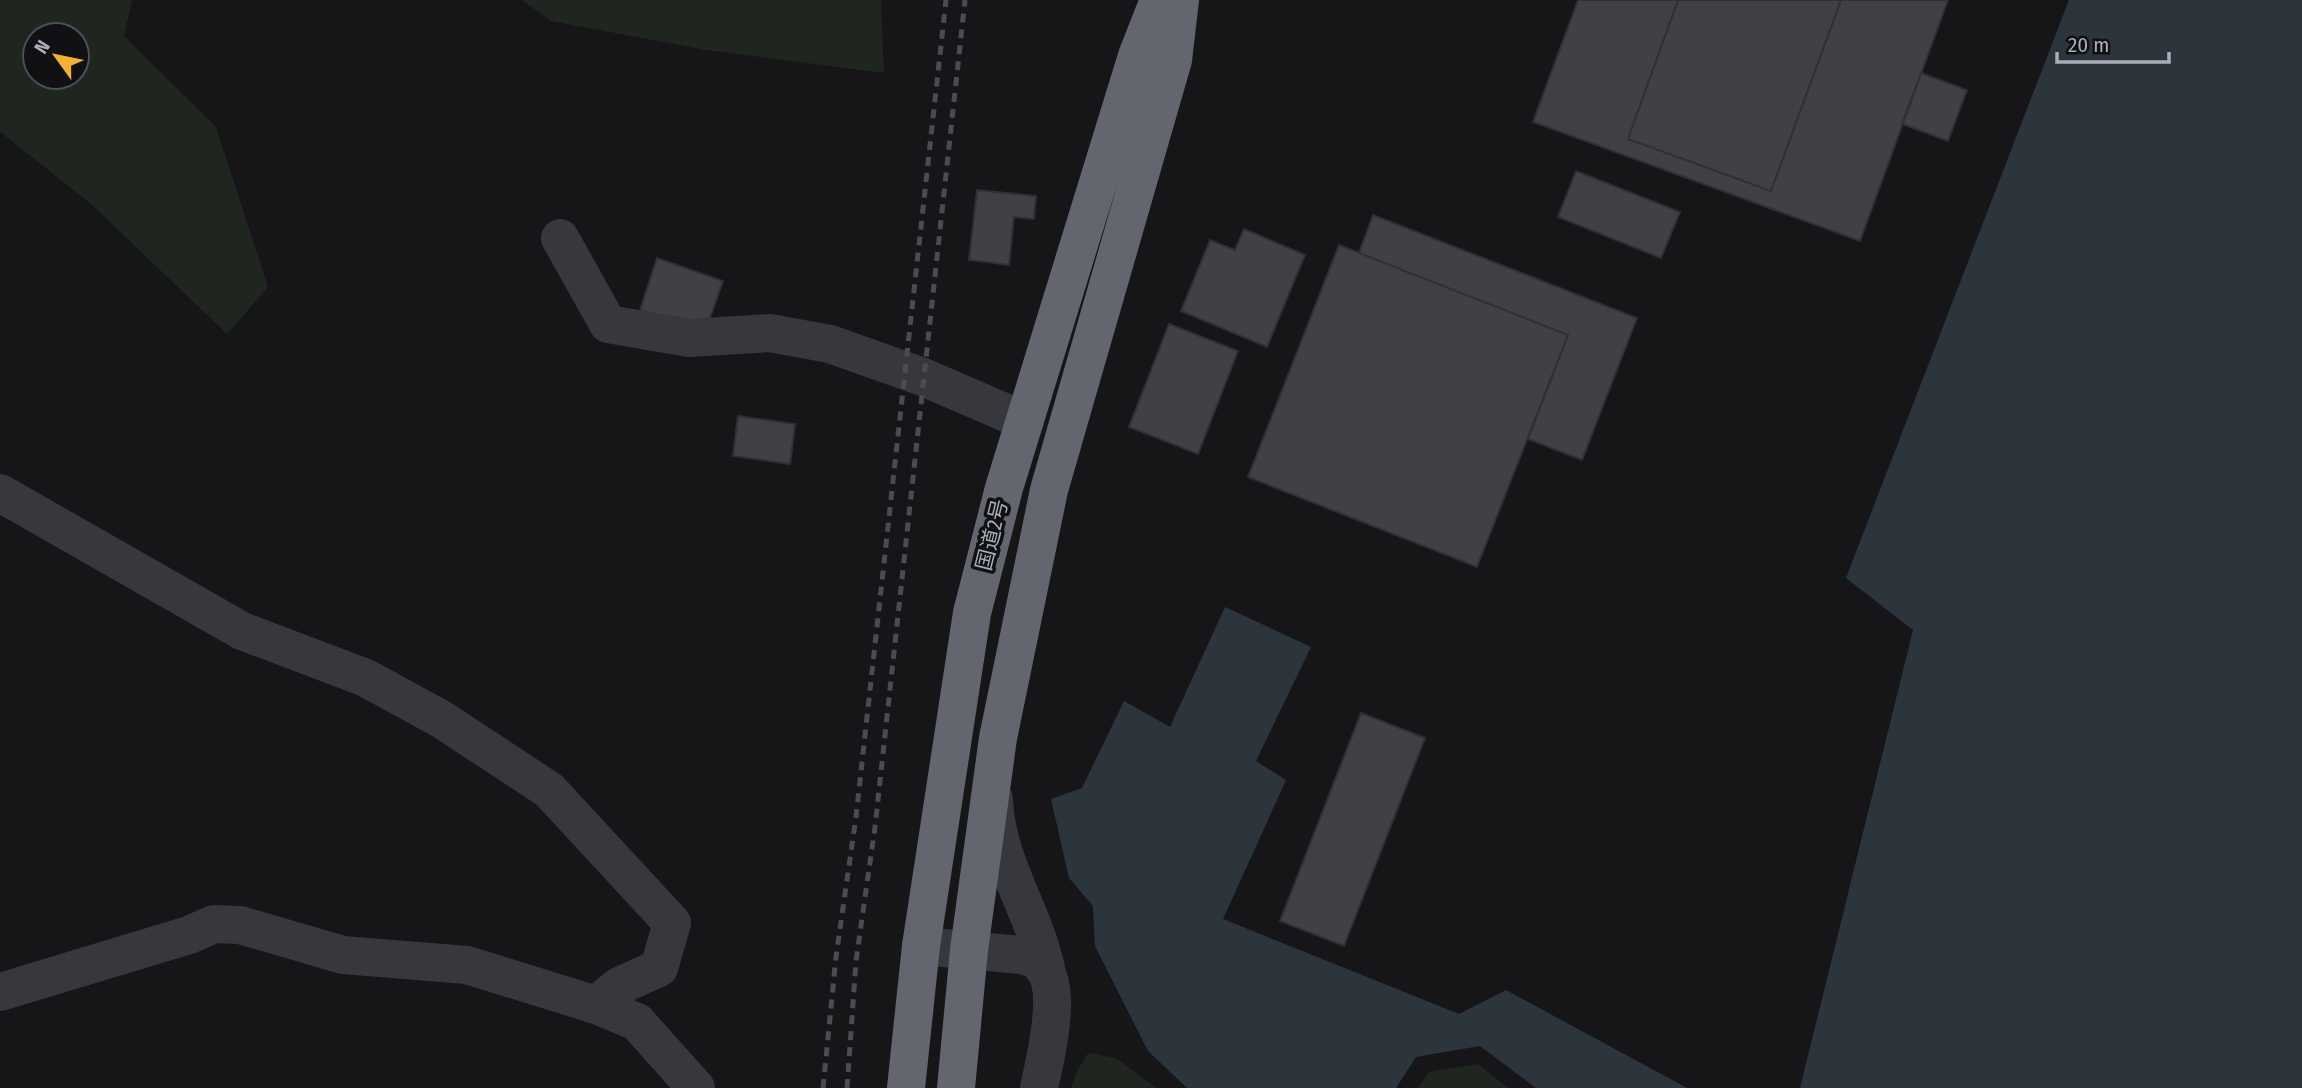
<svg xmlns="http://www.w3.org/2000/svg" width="2302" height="1088" font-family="'Fira Sans Condensed','Noto Sans JP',sans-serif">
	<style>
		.green { fill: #1e261f; fill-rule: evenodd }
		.water { fill: #2c353c }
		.building { fill: #404145; stroke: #303034; stroke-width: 2 }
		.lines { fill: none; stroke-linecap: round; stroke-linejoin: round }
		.minor { stroke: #37383d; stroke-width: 38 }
		.highway { stroke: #63666e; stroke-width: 38 }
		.rail { stroke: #4a4c52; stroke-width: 5; stroke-dasharray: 9 7; stroke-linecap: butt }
		.labels { text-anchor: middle; stroke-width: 7; stroke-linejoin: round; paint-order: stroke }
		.street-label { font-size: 21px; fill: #a8adb8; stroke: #111113 }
	</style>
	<rect width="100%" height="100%" fill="#161618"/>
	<path class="green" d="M0,0H132L124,36L216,127L268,287L227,334L90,203L0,132ZM35,35H77V77H35Z
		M522,0H881L884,73L706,50L551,21Z
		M1088,1053L1116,1058L1156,1088H1071L1076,1073Z
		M1478,1064L1508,1088H1418L1429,1072Z"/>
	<path class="water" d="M2069,0H2302V1088H1800L1913,630L1846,578Z
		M1225,607L1311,647L1256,761L1286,780L1223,919L1459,1014L1506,990L1687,1088H1536L1480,1046L1416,1057L1396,1088H1187L1148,1051L1095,946L1093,906L1069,878L1051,799L1082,788L1124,701L1170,727Z"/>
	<path class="building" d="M1578,0H1678L1628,139L1771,191L1841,0H1948L1860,241L1533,122Z
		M1678,0H1841L1771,191L1628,139Z
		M1921,73L1967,90L1948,141L1902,124Z
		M1576,171L1680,212L1661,258L1558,217Z
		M977,190L1036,196L1034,219L1014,217L1009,265L969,260Z
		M1373,215L1637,318L1582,460L1528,439L1568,335L1359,253Z
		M1244,229L1305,255L1267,347L1181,311L1210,240L1235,250Z
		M1339,245L1568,335L1477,567L1248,477Z
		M657,258L723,281L705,332L640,310Z
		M1169,324L1238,351L1198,454L1129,427Z
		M738,416L795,424L790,464L733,456Z
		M1361,713L1425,738L1344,946L1280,921Z"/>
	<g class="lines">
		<path class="minor" d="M560,238L608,324L689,338L770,333L830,344L923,377L1025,421
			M0,493L242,631L366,678L441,719L549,790L672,923L659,968L619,986L596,1005
			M994,799C996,863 1036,913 1047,974
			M921,946L1022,955C1029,957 1036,959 1041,965C1064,988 1045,1059 1039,1088
			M0,992L189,935L214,924L240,925L343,955L467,965L596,1005L637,1022L696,1088"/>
		<path class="highway" d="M906,1088L921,946L972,613L1004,488L1137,56L1159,0
			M956,1088L969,950L998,738L1049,490L1173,60L1180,0"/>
		<path class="rail" d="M823,1088L836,957L856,817L946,0
			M847,1088L856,961L875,827L965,0"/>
	</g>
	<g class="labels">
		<g class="street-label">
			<text transform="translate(992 535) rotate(-76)" y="7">国道2号</text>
		</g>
	</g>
	<g transform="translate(56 56) rotate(303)"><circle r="33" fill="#111113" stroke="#4d4f55" stroke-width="2"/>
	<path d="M0-5L12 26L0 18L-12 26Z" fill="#f2b134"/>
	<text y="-10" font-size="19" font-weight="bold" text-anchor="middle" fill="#a8adb8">N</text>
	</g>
	<path d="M2057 52v10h112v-10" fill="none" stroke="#a8adb8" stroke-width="3.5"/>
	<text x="2068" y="52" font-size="21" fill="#a8adb8" stroke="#111113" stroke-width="5" paint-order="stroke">20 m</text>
</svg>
